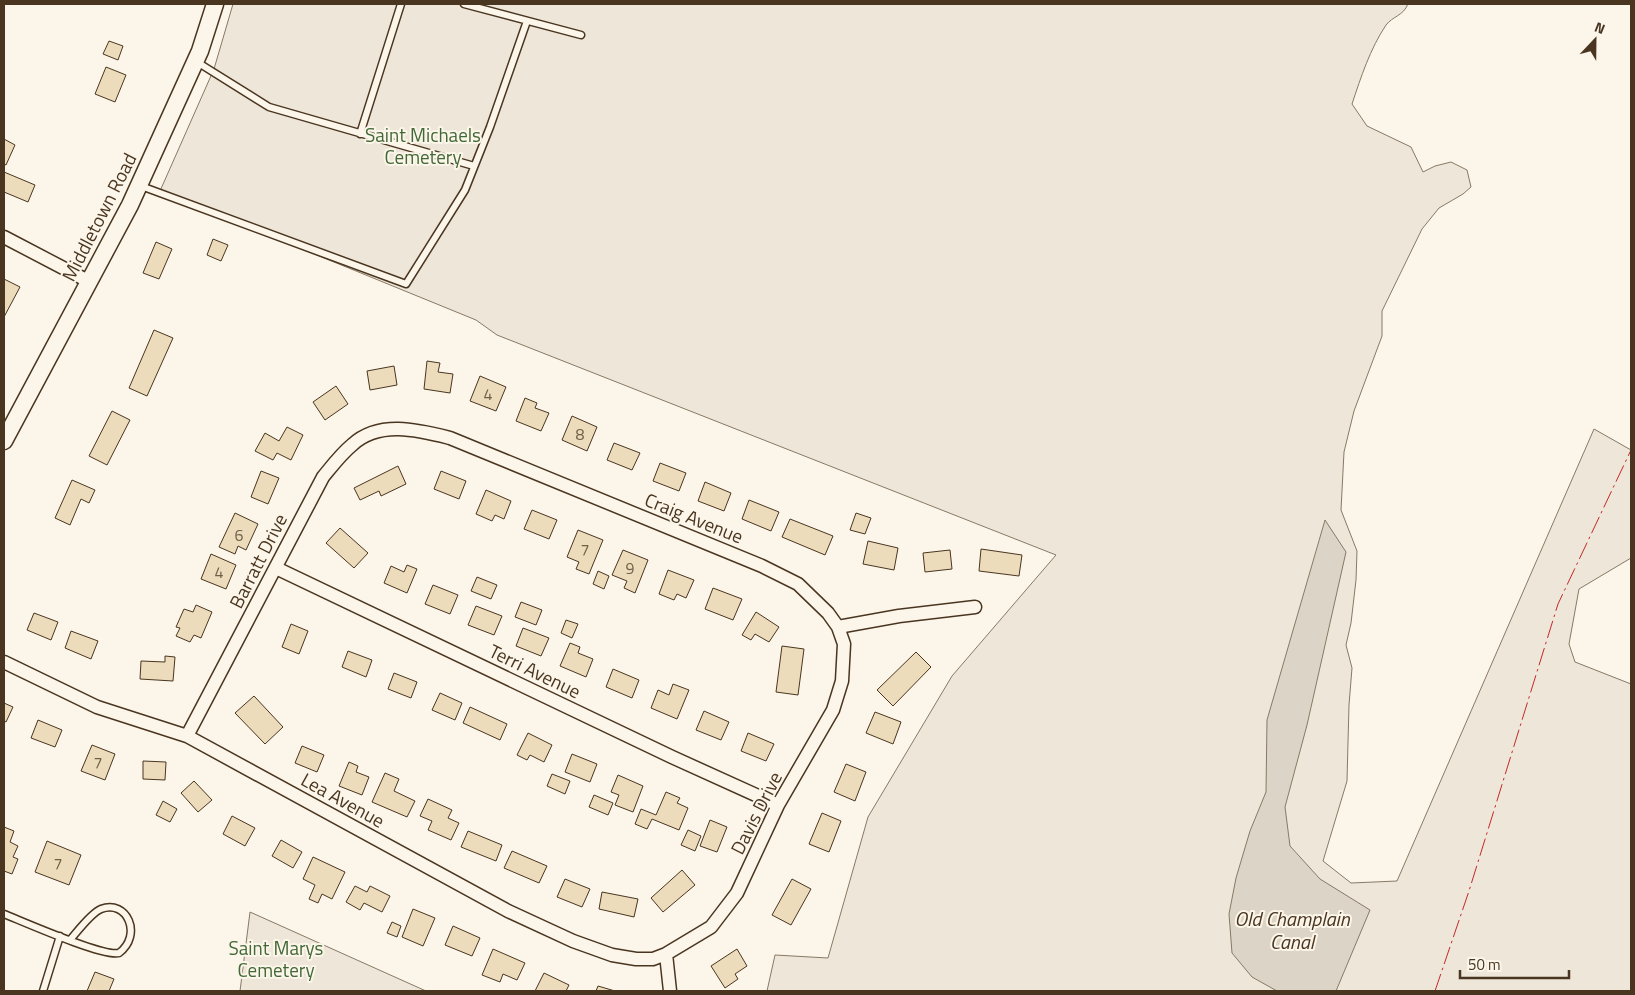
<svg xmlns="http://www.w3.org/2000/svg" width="1635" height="995" font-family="'Titillium Web',sans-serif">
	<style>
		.green { fill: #ede6d9; stroke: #887966 }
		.water { fill: #dcd4c6; stroke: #887966 }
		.building { fill: #ecdcbc; stroke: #4a3520 }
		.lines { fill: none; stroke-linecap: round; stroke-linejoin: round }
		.service-casing { stroke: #4a3520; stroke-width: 9 }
		.minor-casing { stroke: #4a3520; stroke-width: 15 }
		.tertiary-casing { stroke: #4a3520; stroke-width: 19 }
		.service { stroke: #fbf6e9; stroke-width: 6 }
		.minor { stroke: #fbf6e9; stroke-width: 12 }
		.tertiary { stroke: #fbf6e9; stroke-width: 16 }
		.power { stroke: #c62828; stroke-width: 1; stroke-dasharray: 18 4 2.5 4; stroke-linecap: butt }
		.labels { text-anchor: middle; stroke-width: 4; stroke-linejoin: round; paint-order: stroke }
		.number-label { font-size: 16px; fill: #725f47 }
		.park-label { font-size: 19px; fill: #436837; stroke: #fbf6e9 }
		.street-label { font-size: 19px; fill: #4a3520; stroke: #fbf6e9 }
		.water-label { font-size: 20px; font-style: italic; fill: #4a3520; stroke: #fbf6e9 }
	</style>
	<rect width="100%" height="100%" fill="#fbf6e9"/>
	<path class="green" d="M233,4H1408C1403,16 1393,16 1386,25C1370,49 1361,77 1352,104L1367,126L1411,147L1423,172L1435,166L1451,162L1467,170L1471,187L1463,194L1439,208L1422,229L1382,311V336L1354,411L1344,452L1341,510L1357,551L1356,580L1351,623L1346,645L1352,668L1349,705L1347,781L1323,861L1351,883L1397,881L1594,429L1631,450V558L1579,589L1569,644L1575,662L1631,684V991H767L775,955L828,958L868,817L952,676L1056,555L497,335L476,320L160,191L214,69Z
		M250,912L426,991H240Z"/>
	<path class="water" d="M1325,520L1346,552L1307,725L1285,807L1290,846L1320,879L1370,910L1336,991H1277L1252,977L1232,953L1229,914L1236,878L1250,831L1266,792L1267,720Z"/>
	<path class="building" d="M109,41L123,46L118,60L103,54Z
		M106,67L126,75L115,102L95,94Z
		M4,139L15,145L6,165L4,164Z
		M4,172L35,185L28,202L4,192Z
		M213,239L228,245L221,261L207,255Z
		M156,242L172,249L159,279L143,273Z
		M4,279L20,287L4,317Z
		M154,330L173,338L147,396L129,388Z
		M427,361L440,363L438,372L453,374L450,393L424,389Z
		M394,366L397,385L370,390L367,371Z
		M480,376L506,387L496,411L470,401Z
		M336,386L348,404L325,420L313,402Z
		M525,398L537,403L535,408L549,413L541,431L516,421Z
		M112,411L130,420L107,465L89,456Z
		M572,416L597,427L587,451L562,440Z
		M287,427L303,435L291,460L277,453L273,460L255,451L265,433L279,441Z
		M614,443L640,453L632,470L607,460Z
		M660,463L686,473L679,491L653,481Z
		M398,466L406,484L381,496L379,491L360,500L354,488Z
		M261,471L279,478L268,504L251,497Z
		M441,471L466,481L459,499L434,489Z
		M72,480L95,490L89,503L81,499L70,525L55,518Z
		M705,482L731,493L724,511L698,501Z
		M486,490L511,501L504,519L495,515L492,521L476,514Z
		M749,500L779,512L771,531L742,519Z
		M532,510L557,520L549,539L524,529Z
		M235,513L258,524L246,550L238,546L235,554L219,547Z
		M856,513L871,518L865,534L850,530Z
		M790,519L833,536L825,555L782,537Z
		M340,528L368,553L354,568L326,543Z
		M578,530L603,540L589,574L576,569L579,562L567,557Z
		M868,541L898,548L894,570L863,564Z
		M981,549L1022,555L1019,576L979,571Z
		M623,550L648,560L635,593L624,588L627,581L612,575Z
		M950,550L952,569L925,572L923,553Z
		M211,554L236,565L226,589L201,579Z
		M407,565L417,569L407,593L384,583L391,566L404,572Z
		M668,570L694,580L686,598L677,594L674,600L659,594Z
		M598,571L609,576L604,589L593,584Z
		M477,577L497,585L491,599L471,591Z
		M433,585L458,595L450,614L425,604Z
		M713,588L742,599L733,620L705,609Z
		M521,602L542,610L536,625L515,617Z
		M196,605L212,612L201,638L194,635L190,642L176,636L180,628L176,627L184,609L193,612Z
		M476,606L502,616L494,635L468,625Z
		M756,612L779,627L769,642L755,634L751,640L742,635Z
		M34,613L58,622L51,640L27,630Z
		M566,620L578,624L572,638L561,633Z
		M291,624L308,631L299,654L282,647Z
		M523,628L549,638L541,656L516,646Z
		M71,631L98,641L91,659L65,648Z
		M570,643L580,647L578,653L593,659L586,677L560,666Z
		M782,646L804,649L798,695L776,692Z
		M348,651L372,660L366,677L342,667Z
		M916,652L931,667L893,706L877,690Z
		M165,656L175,657L173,681L140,679L141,661L165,662Z
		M613,669L639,680L632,698L606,687Z
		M394,673L417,682L411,698L388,689Z
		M673,684L689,690L677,719L651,708L658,690L669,695Z
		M440,693L462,703L455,720L432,710Z
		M254,696L283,727L265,744L235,713Z
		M4,703L13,707L6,722L4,721Z
		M470,707L507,724L500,740L463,723Z
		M704,711L729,722L721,740L696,730Z
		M875,712L901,722L893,744L866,733Z
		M38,720L62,730L55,747L31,738Z
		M528,733L552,745L544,762L530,755L527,760L517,755Z
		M748,733L774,744L766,761L741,751Z
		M92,745L115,754L105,780L81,771Z
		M302,746L324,755L317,772L295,763Z
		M572,754L597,764L590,782L565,772Z
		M143,761L166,762L165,780L143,779Z
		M349,762L358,766L356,772L369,777L362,795L339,786Z
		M846,764L866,772L855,801L834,792Z
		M385,773L399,779L394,791L415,801L407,817L372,802Z
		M552,774L570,781L565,794L547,786Z
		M618,775L643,786L633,812L615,805L619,795L611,792Z
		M194,781L212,800L198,812L181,793Z
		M666,792L680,798L677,803L688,808L679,830L652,819L647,829L635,824L641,809L656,815Z
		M594,795L613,803L608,815L589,807Z
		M428,799L452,810L448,818L459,823L451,840L428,830L432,821L420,816Z
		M163,801L177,809L170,822L156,815Z
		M822,813L841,821L829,852L809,844Z
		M232,816L255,828L245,846L223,834Z
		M710,820L727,827L717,852L700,846Z
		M4,827L14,831L10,842L18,846L13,857L18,859L12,874L4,871Z
		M688,830L701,836L695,851L681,845Z
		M468,831L502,845L496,861L461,847Z
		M281,840L302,852L293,868L272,856Z
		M47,841L81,855L69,885L35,872Z
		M512,851L547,866L539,883L504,868Z
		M313,857L345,872L332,899L322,894L318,903L309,899L315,885L303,879Z
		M682,870L695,885L663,912L651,898Z
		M565,879L590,889L582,907L557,897Z
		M792,879L811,889L791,925L772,915Z
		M355,886L367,892L370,886L390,896L382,912L364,903L360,910L346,902Z
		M602,892L638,899L634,917L599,909Z
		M413,909L435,918L423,946L402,937Z
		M392,922L401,926L397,937L387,933Z
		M453,926L480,938L472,956L445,945Z
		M493,949L525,963L517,980L503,974L500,982L482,975Z
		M737,949L747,966L735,974L738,979L725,988L711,966Z
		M95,972L114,979L109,991H87Z
		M544,973L569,985L566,991H535Z
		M598,986L615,991H596Z"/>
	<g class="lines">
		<g class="service-casing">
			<path id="service" d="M464,4L581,35
				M197,62L269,107L474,166
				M360,134L401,4
				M141,186L406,284L465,190L490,127L527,21
				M4,914C24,922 103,957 119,953C143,935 127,899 101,909C91,913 77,932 70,940
				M43,991L60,936"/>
		</g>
		<g class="minor-casing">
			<path id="minor" d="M4,237L90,282
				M276,568L672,757L778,805
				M4,662L97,707L187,736L508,911L573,941L612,955L636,959H653L666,954L711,927L737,893L778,805L833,710L842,681L844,644L838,627
				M187,736L323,477C332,466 341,454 352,445C379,420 418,430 450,438L762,566L798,584L828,613L838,627L899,616L975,607
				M666,954L670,991"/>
		</g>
		<g class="tertiary-casing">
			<path id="tertiary" d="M4,441L130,205L200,51L215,4"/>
		</g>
		<use href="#service" class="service"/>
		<use href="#minor" class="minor"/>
		<use href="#tertiary" class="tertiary"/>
		<path class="power" d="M1435,991L1469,891L1558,604L1631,450"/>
	</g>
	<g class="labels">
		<g class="number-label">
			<text x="488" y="400">4</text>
			<text x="580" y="440">8</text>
			<text x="239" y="541">6</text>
			<text x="585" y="555">7</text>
			<text x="630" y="574">9</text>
			<text x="219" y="578">4</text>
			<text x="98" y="768">7</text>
			<text x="58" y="869">7</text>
		</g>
		<g class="park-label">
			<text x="423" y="142">Saint Michaels<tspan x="423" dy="22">Cemetery</tspan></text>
			<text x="276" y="955">Saint Marys<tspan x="276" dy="22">Cemetery</tspan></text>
		</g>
		<g class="street-label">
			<text transform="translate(99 217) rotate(-63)" y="7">Middletown Road</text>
			<text transform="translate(694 518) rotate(22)" y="7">Craig Avenue</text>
			<text transform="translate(258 561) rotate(-63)" y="7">Barratt Drive</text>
			<text transform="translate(535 671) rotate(26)" y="7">Terri Avenue</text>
			<text transform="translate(343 800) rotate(29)" y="7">Lea Avenue</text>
			<text transform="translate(756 813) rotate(-63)" y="7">Davis Drive</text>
		</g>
		<g class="water-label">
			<text x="1292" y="926">Old Champlain<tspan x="1292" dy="23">Canal</tspan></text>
		</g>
	</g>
	<rect width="1635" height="995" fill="none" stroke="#4a3520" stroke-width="10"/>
	<g transform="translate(1595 40) rotate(22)" stroke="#fbf6e9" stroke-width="4" paint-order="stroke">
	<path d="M0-4L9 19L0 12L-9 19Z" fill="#4a3520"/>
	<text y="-8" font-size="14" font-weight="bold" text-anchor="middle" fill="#4a3520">N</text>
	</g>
	<path d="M1460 970v8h109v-8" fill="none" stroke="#4a3520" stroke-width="2.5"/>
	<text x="1468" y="970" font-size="15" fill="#4a3520" stroke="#fbf6e9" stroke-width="4" paint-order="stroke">50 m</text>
</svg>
